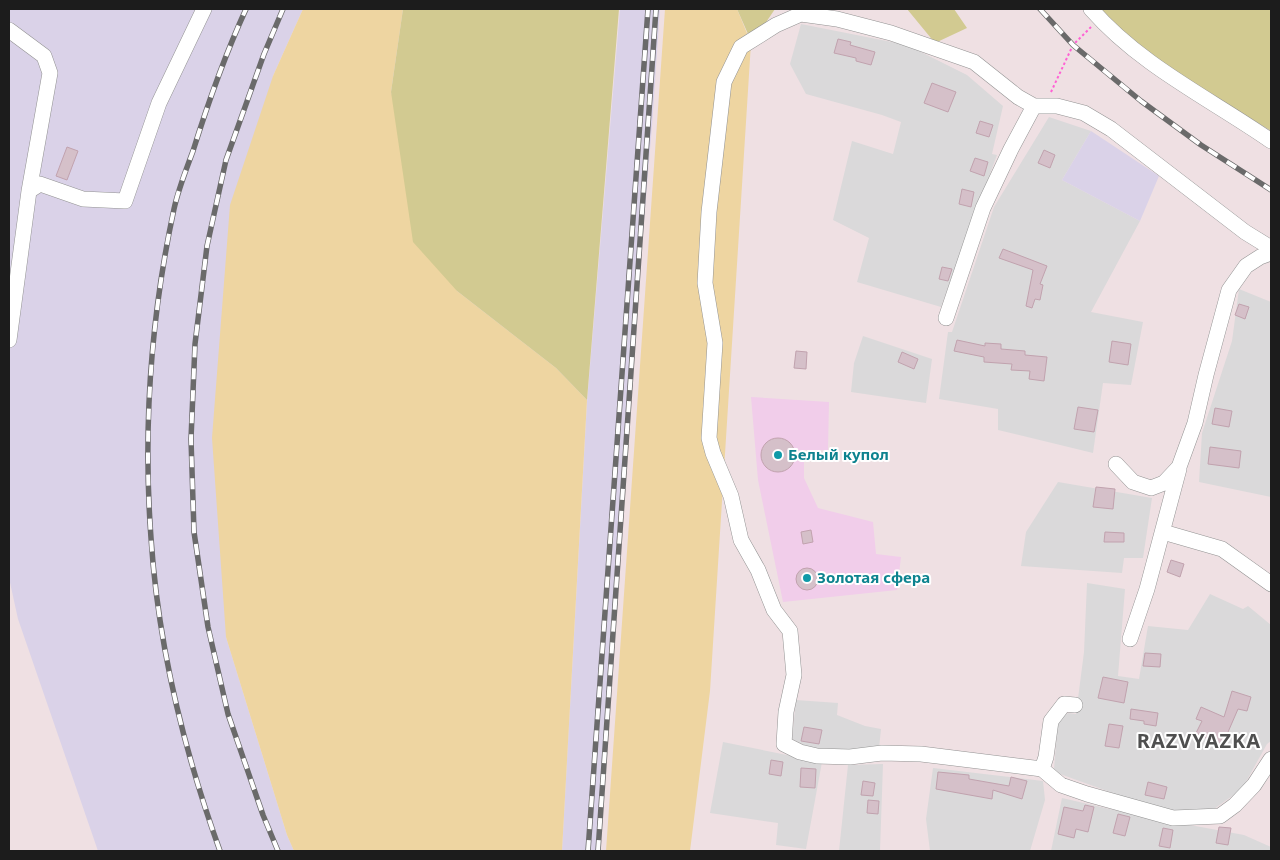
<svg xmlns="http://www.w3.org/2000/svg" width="1280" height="860" font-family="'Noto Sans',sans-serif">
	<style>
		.residential { fill: #dad9da }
		.commercial { fill: #f1cdea }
		.industrial { fill: #dad2e8 }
		.grass { fill: #eed5a1 }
		.forest { fill: #d2ca91 }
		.building { fill: #d5c0c9; stroke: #c1a2ae }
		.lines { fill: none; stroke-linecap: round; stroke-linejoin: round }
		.minor-casing { stroke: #939393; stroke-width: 16 }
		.path { stroke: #ff61d4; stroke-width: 2; stroke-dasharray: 2.5 2.5; stroke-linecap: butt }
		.minor { stroke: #fff; stroke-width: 15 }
		.rail-casing { stroke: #6a6a6a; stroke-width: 5.5 }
		.rail { stroke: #fff; stroke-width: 4; stroke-dasharray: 11; stroke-linecap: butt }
		.culture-dot { fill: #0f9aa8; stroke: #fff; stroke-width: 2 }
		.labels { text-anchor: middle; stroke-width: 4; stroke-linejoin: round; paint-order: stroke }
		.culture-label { font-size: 15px; font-weight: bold; fill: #0d838f; stroke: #fff; text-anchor: start }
		.district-label { font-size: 20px; font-weight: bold; letter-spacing: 1px; fill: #4f4f4f; stroke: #fff }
	</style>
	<rect width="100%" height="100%" fill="#efe0e3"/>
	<path class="residential" d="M801,24L907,45L967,75L1003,106L992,154L997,155L941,307L857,282L869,238L833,220L852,141L893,154L901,122L882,115L806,94L790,64Z
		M1049,117L1091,131L1062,180L1140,221L1091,312L1143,322L1131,385L1103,383L1093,453L998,430V409L939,399L948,332H952L994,207Z
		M1239,289L1271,302V497L1199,482L1202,433L1232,341Z
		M863,336L932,359L926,403L851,392L854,363Z
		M1058,482L1152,498L1143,558H1124L1122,573L1021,566L1026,532Z
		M1087,583L1125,589L1118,676L1139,679L1148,626L1188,630L1210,594L1243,609L1248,606L1271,625V741L1267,744L1242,789L1214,809L1177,813L1132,800L1060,774L1054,769L1058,720L1068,713L1076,714L1084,652Z
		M796,700L838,703L837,715L865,726L881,729L879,748L818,752L792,739Z
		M723,742L822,762L806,849L776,845L778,823L710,813Z
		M883,764L880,851H839L848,765Z
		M933,768L1043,781L1045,800L1030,851H930L926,819Z
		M1062,798L1136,815L1244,835L1271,847V851H1051Z"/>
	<path class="commercial" d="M751,397L829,402L828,450H804V478L818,508L873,522L876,554L901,557L897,590L783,602L758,480Z"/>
	<path class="industrial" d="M9,9H303L273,76L226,637L287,835L294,851H98L18,619L9,578Z
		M620,9H660L652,126L629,399L600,851H562L587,402Z
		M1091,131L1159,176L1140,221L1062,180Z"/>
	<path class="grass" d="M303,9H403L391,92L457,291L556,368L587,400L562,851H294L287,835L226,637L212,438L230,205L273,76Z
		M665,9H737L751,43L710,691L690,851H606Z"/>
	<path class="forest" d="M403,9H619L587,400L556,368L457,291L413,242L391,92Z
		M737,9H775L752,43Z
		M907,9H954L967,28L935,43Z
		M1092,9H1270L1271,13V131L1119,38Z"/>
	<path class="building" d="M838,39L851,42L850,45L875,52L871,65L856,61V58L834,53Z
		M932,83L956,92L948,112L924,103Z
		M980,121L993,125L989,137L976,133Z
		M67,147L78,151L67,180L56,176Z
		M1044,150L1055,155L1050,168L1038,163Z
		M975,158L988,162L984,176L970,171Z
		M962,189L974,192L971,207L959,204Z
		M1003,249L1047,266L1040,284L1043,285L1040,300L1035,299L1032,308L1026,306L1033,270L999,258Z
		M942,267L952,269L948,281L939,279Z
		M1239,304L1249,307L1245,319L1235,315Z
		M957,340L985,346V343L1001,344V349L1025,351V355L1047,357L1044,381L1029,379L1030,371L1011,370L1012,364L984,362V357L954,351Z
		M1112,341L1131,344L1128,365L1109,362Z
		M796,351L807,352L806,369L794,368Z
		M902,352L918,359L914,369L898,362Z
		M1078,407L1098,410L1094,432L1074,429Z
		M1215,408L1232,411L1229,427L1212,424Z
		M761 455a17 17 0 1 1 34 0a17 17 0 1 1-34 0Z
		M1210,447L1241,451L1239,468L1208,464Z
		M1096,487L1115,489L1113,509L1093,507Z
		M811,530L813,542L803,544L801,532Z
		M1105,532L1124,533V542H1104Z
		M1171,560L1184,564L1180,577L1167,572Z
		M796 579a11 11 0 1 1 22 0a11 11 0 1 1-22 0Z
		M1145,653L1161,654L1160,667L1143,666Z
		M1103,677L1128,682L1124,703L1098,698Z
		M1232,691L1251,697L1247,711L1238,709L1222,746L1196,733L1202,721L1196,719L1201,707L1224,717Z
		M1131,709L1158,713L1156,726L1144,724V721L1130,719Z
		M1109,724L1123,726L1119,748L1105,746Z
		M804,727L822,730L819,744L801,741Z
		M771,760L783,762L781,776L769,774Z
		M801,768L816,769L815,788L800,787Z
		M938,772L969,775V779L1009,786L1011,777L1027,781L1022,799L993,790L992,799L936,789Z
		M863,781L875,783L873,796L861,795Z
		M1148,782L1167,787L1164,799L1145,795Z
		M868,800L879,801L878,814L867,813Z
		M1085,805L1094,807L1088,832L1076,829L1074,838L1058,834L1064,807L1083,811Z
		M1118,814L1130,817L1125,836L1113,833Z
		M1219,827L1231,828L1228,845L1216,843Z
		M1163,828L1173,830L1170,848L1159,846Z"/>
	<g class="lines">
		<g class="minor-casing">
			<path id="minor" d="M1091,9C1141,66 1209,98 1271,141
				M9,30L44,56L50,73L29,191
				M1034,106L1018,97L974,62L891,33L837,19L801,14L776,25L741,47L724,82L709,212L705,283L715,343L709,438L713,453L731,496L741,540L758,570L774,610L790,631L794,675L786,712L784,744L800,752L817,756L850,757L882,753L921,754L1042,769L1061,785L1087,794L1173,818L1220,816L1235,805L1254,785L1271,759
				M946,318L983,208L1011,149L1034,106H1057L1084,113L1111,129L1245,232L1271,248
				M9,340L29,191L40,184L83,199L125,201L159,103L204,9
				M1116,464L1133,482L1151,488L1164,483L1179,467L1195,423L1206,375L1229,290L1246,266L1260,257L1271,253
				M1163,532L1222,549L1271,584
				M1130,639L1147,589L1179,469
				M1042,769L1046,757L1051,721L1064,704L1075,705"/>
		</g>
		<path class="path" d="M1051,92L1073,45L1091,27"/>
		<use href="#minor" class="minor"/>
		<g class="rail-casing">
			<path id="rail" d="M1040,9L1073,45L1141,101L1201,145L1271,190
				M220,851C184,751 158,645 151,538C143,429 151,316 174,209C178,190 186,170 193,151C208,103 225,55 246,9
				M278,851L263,815L228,714L208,627L194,532L191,439L195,344L207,246L226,160L264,54L283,9
				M588,851L648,9
				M598,851L656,9"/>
		</g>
		<use href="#rail" class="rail"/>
	</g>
	<g class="culture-dot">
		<circle cx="778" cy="455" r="5"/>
		<circle cx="807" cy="578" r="5"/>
	</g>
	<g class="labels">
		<g class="culture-label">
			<text x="788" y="460">Белый купол</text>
			<text x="817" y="583">Золотая сфера</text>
		</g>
		<g class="district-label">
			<text x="1199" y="748">RAZVYAZKA</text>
		</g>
	</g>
	<rect width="1280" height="860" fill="none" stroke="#1c1c1c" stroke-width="20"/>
</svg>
